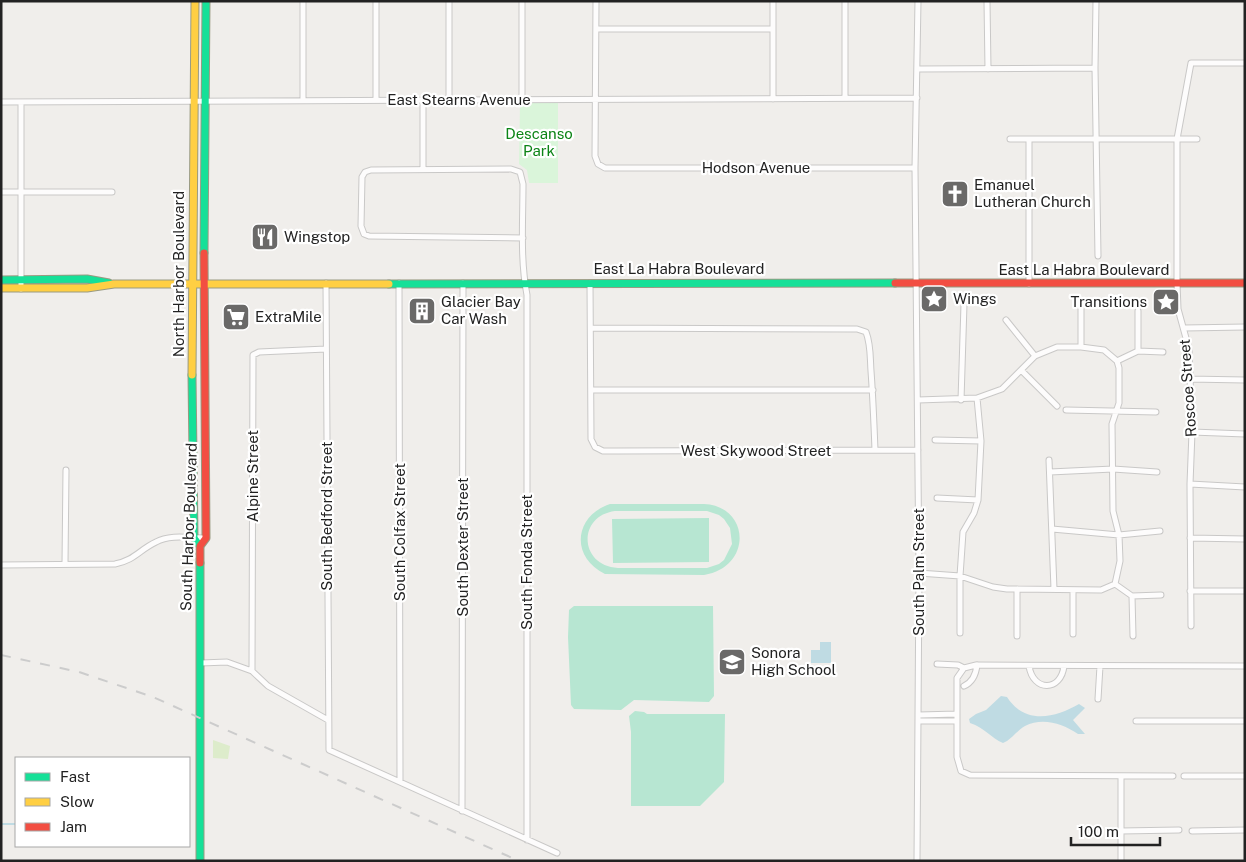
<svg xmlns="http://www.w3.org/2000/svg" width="1246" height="862" font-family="'Public Sans',sans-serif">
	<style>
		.grass { fill: #ddeccb }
		.park { fill: #daf5da }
		.pitch { fill: #b7e6d2; fill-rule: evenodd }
		.water { fill: #bfdbe3 }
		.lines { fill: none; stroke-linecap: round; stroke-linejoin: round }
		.stream { stroke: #bfdbe3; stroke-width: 2 }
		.street-casing { stroke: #c9c8c7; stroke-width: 7 }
		.fast-casing { stroke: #999a82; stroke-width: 9 }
		.slow-casing { stroke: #999a82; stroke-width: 9 }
		.jam-casing { stroke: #999a82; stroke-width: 9 }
		.street { stroke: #fdfcfc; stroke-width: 5 }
		.fast { stroke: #16e098; stroke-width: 7 }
		.slow { stroke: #ffcf43; stroke-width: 7 }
		.jam { stroke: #f24e42; stroke-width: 7 }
		.rail { stroke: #ccc; stroke-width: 2; stroke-dasharray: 10 10; stroke-linecap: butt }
		.labels { text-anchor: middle; stroke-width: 4.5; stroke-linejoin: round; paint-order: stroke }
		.street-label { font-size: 15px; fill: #222; stroke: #fff }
		.park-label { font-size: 15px; fill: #0c8416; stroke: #fff }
		.poi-label { font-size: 15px; fill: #222; stroke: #fff; text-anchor: start }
	</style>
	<rect width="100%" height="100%" fill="#f0eeeb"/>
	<path class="grass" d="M213,740L230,746L228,759L213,758Z"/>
	<path class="park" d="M520,103H558V183H529L527,170L519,164Z"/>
	<path class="pitch" d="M610,504H704C750,506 753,567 704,575L605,574C570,557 574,516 610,504ZM615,511H707L719,515L724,519L730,528L732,544L724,560L719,564L707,568H618C579,566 577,516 615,511Z
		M709,518V562L613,563L612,519Z
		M574,606H713L714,696L709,702L634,700L621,710L574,709L571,705L568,637L569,610Z
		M635,711L644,712L647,714H725L724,782L700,806H631V732L629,716Z"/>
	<path class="water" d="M820,642H831V663H811V650H820Z
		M1001,696L1007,697C1025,725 1055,718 1079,704L1085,708L1073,720L1085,734H1078C1063,724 1043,717 1025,726C1018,730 1013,737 1007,741L1003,743C991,738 985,728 970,723L969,719L976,714L986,710Z"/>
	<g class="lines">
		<path class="stream" d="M1,824H16"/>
		<g class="street-casing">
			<path id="street" d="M449,1V100
				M596,1L595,156L598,164L605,168H915
				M773,1V99
				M987,1L988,69
				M1096,1L1095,68L1098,256
				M597,29H773
				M917,69L1095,68
				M845,98V1
				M376,100V1
				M423,100V169
				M522,100V1
				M303,101V1
				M1,102L917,98
				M21,102V289
				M1010,139H1197
				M1,192H112
				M523,238L369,236L364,234L361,226L362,177L365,172L371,170L511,169L520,172L523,184C523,221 520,259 527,295V840
				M326,283L329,750L557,853
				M399,283L400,781
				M590,283L591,439L595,447L603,451H616L918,450
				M1029,284V139
				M1081,303V347
				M1138,311V351
				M1006,320L1035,356
				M591,328L857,329L866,332C871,345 870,357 871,371C873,398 874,424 875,450
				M1184,328L1245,327
				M1117,361L1138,351L1163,352
				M1021,370L1057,406
				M1189,379L1245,380
				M591,390H873
				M918,400L977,398L1002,389L1035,356L1057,347H1081L1104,350L1117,361
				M961,400L964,304
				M1066,410L1156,412
				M1192,432L1245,434
				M935,440L981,441
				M1049,460L1054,589
				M1050,472L1113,469L1157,472
				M1190,484L1245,487
				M937,498L978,500
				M1052,529L1119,535L1160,531
				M1190,538L1245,539
				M65,564L66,470
				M1,565L115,564C135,560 139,550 156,542C170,534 190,538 206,538
				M919,573L960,576L993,587L1007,589L1101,590L1115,584
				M1115,584L1120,561L1119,535L1113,511L1112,424L1119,403V368L1117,361
				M1115,584L1132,596L1133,636
				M1190,591H1245
				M1132,596L1161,595
				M1191,626L1190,484L1192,432L1189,349L1178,309L1177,283V139L1191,63H1245
				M960,633V576L963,532L974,513L978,500L981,441L977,398
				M1073,634V590
				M1017,636V589
				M201,663L227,662L252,671L268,686L328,720
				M937,664L958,665L964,668
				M1029,666C1033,692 1061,692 1064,666
				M252,671L253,355L259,352L326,349
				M964,686C973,682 976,674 977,665
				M1098,699L1100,666
				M919,715L957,714
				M918,721H957
				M1136,721H1245
				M1121,776V861
				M1173,776L970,775L961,771L957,757V678L964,668L976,665L1245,666
				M1184,776H1245
				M462,811L463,283
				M1121,831L1179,830
				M1192,831L1245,830
				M917,861L919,573L915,168L918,1"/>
		</g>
		<g class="fast-casing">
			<path id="fast" d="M204,253L206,1
				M1,280L87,279L109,283
				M389,284L895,283
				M192,375L194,538L200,546
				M200,861V563"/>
		</g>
		<g class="slow-casing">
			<path id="slow" d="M1,288H87L114,284H389
				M192,375L195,1"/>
		</g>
		<g class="jam-casing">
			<path id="jam" d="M895,283H1245
				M200,563V546L206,538L204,253"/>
		</g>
		<use href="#street" class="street"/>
		<use href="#fast" class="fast"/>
		<use href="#slow" class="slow"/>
		<use href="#jam" class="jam"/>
		<path class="rail" d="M1,655L79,672L153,697L519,861"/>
	</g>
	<defs>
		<g id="church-square" transform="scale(1.4375)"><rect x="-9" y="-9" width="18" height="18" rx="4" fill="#6a6968" stroke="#fff"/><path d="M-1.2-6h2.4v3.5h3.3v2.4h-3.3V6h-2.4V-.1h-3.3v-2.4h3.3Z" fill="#fff"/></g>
		<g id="restaurant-square" transform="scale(1.4375)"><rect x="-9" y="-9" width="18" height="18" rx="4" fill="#6a6968" stroke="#fff"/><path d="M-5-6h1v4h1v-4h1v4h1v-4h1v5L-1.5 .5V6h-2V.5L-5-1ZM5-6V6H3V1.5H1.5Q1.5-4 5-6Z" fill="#fff"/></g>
		<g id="sight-square" transform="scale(1.4375)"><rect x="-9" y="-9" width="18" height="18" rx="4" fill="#6a6968" stroke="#fff"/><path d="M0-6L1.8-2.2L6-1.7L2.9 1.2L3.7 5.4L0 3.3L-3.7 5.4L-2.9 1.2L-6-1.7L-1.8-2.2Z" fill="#fff"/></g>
		<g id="building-square" transform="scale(1.4375)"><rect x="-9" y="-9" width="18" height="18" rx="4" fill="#6a6968" stroke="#fff"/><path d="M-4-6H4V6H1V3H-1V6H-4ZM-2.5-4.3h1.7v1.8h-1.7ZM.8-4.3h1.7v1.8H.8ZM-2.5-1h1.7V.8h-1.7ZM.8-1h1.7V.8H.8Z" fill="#fff"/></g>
		<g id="supermarket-square" transform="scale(1.4375)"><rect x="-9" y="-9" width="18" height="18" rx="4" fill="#6a6968" stroke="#fff"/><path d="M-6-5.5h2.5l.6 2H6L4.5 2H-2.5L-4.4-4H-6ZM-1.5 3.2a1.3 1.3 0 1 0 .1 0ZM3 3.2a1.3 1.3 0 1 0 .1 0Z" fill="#fff"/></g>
		<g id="school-square" transform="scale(1.4375)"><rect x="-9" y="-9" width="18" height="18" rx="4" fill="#6a6968" stroke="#fff"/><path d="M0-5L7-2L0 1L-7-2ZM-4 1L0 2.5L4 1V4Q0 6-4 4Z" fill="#fff"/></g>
	</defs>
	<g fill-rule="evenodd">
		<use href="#church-square" x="955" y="194"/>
		<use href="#restaurant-square" x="265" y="237"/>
		<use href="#sight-square" x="934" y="299"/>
		<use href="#sight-square" x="1166" y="302"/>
		<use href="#building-square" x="422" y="311"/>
		<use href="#supermarket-square" x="236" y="317"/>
		<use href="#school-square" x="732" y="662"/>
	</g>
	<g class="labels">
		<g class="street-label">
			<text x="459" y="105">East Stearns Avenue</text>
			<text x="756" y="173">Hodson Avenue</text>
			<text x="679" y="274">East La Habra Boulevard</text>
			<text x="1084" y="275">East La Habra Boulevard</text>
			<text transform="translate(179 274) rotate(-90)" y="5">North Harbor Boulevard</text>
			<text transform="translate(1188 388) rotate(-94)" y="5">Roscoe Street</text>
			<text x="756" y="456">West Skywood Street</text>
			<text transform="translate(253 476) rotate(-90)" y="5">Alpine Street</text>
			<text transform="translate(327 516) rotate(-90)" y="5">South Bedford Street</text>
			<text transform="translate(189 527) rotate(-88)" y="5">South Harbor Boulevard</text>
			<text transform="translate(400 532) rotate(-90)" y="5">South Colfax Street</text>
			<text transform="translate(463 547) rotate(-90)" y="5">South Dexter Street</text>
			<text transform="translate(527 562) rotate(-90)" y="5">South Fonda Street</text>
			<text transform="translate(919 572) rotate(-90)" y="5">South Palm Street</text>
		</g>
		<g class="park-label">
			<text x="539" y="139">Descanso<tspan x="539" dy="17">Park</tspan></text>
		</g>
		<g class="poi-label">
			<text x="974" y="190">Emanuel<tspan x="974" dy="17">Lutheran Church</tspan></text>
			<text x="284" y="242">Wingstop</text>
			<text x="953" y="304">Wings</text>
			<text x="441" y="307">Glacier Bay<tspan x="441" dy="17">Car Wash</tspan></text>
			<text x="1147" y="307" text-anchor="end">Transitions</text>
			<text x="255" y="322">ExtraMile</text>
			<text x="751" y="658">Sonora<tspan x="751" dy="17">High School</tspan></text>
		</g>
	</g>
	<rect width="1246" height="862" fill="none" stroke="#222222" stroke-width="5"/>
	<rect x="15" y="757" width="175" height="90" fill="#ffffff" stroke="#a7a7a7"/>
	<rect x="25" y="773" width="25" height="8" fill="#16e098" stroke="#a7a7a7"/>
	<text x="60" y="782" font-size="15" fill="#222222">Fast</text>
	<rect x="25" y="798" width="25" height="8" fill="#ffcf43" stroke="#a7a7a7"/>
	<text x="60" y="807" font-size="15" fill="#222222">Slow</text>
	<rect x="25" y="823" width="25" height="8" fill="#f24e42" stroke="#a7a7a7"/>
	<text x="60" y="832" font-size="15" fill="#222222">Jam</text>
	<path d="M1071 837v8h89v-8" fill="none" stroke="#222222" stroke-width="2.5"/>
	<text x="1078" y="837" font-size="15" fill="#222222" stroke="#ffffff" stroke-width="4" paint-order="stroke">100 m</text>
</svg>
